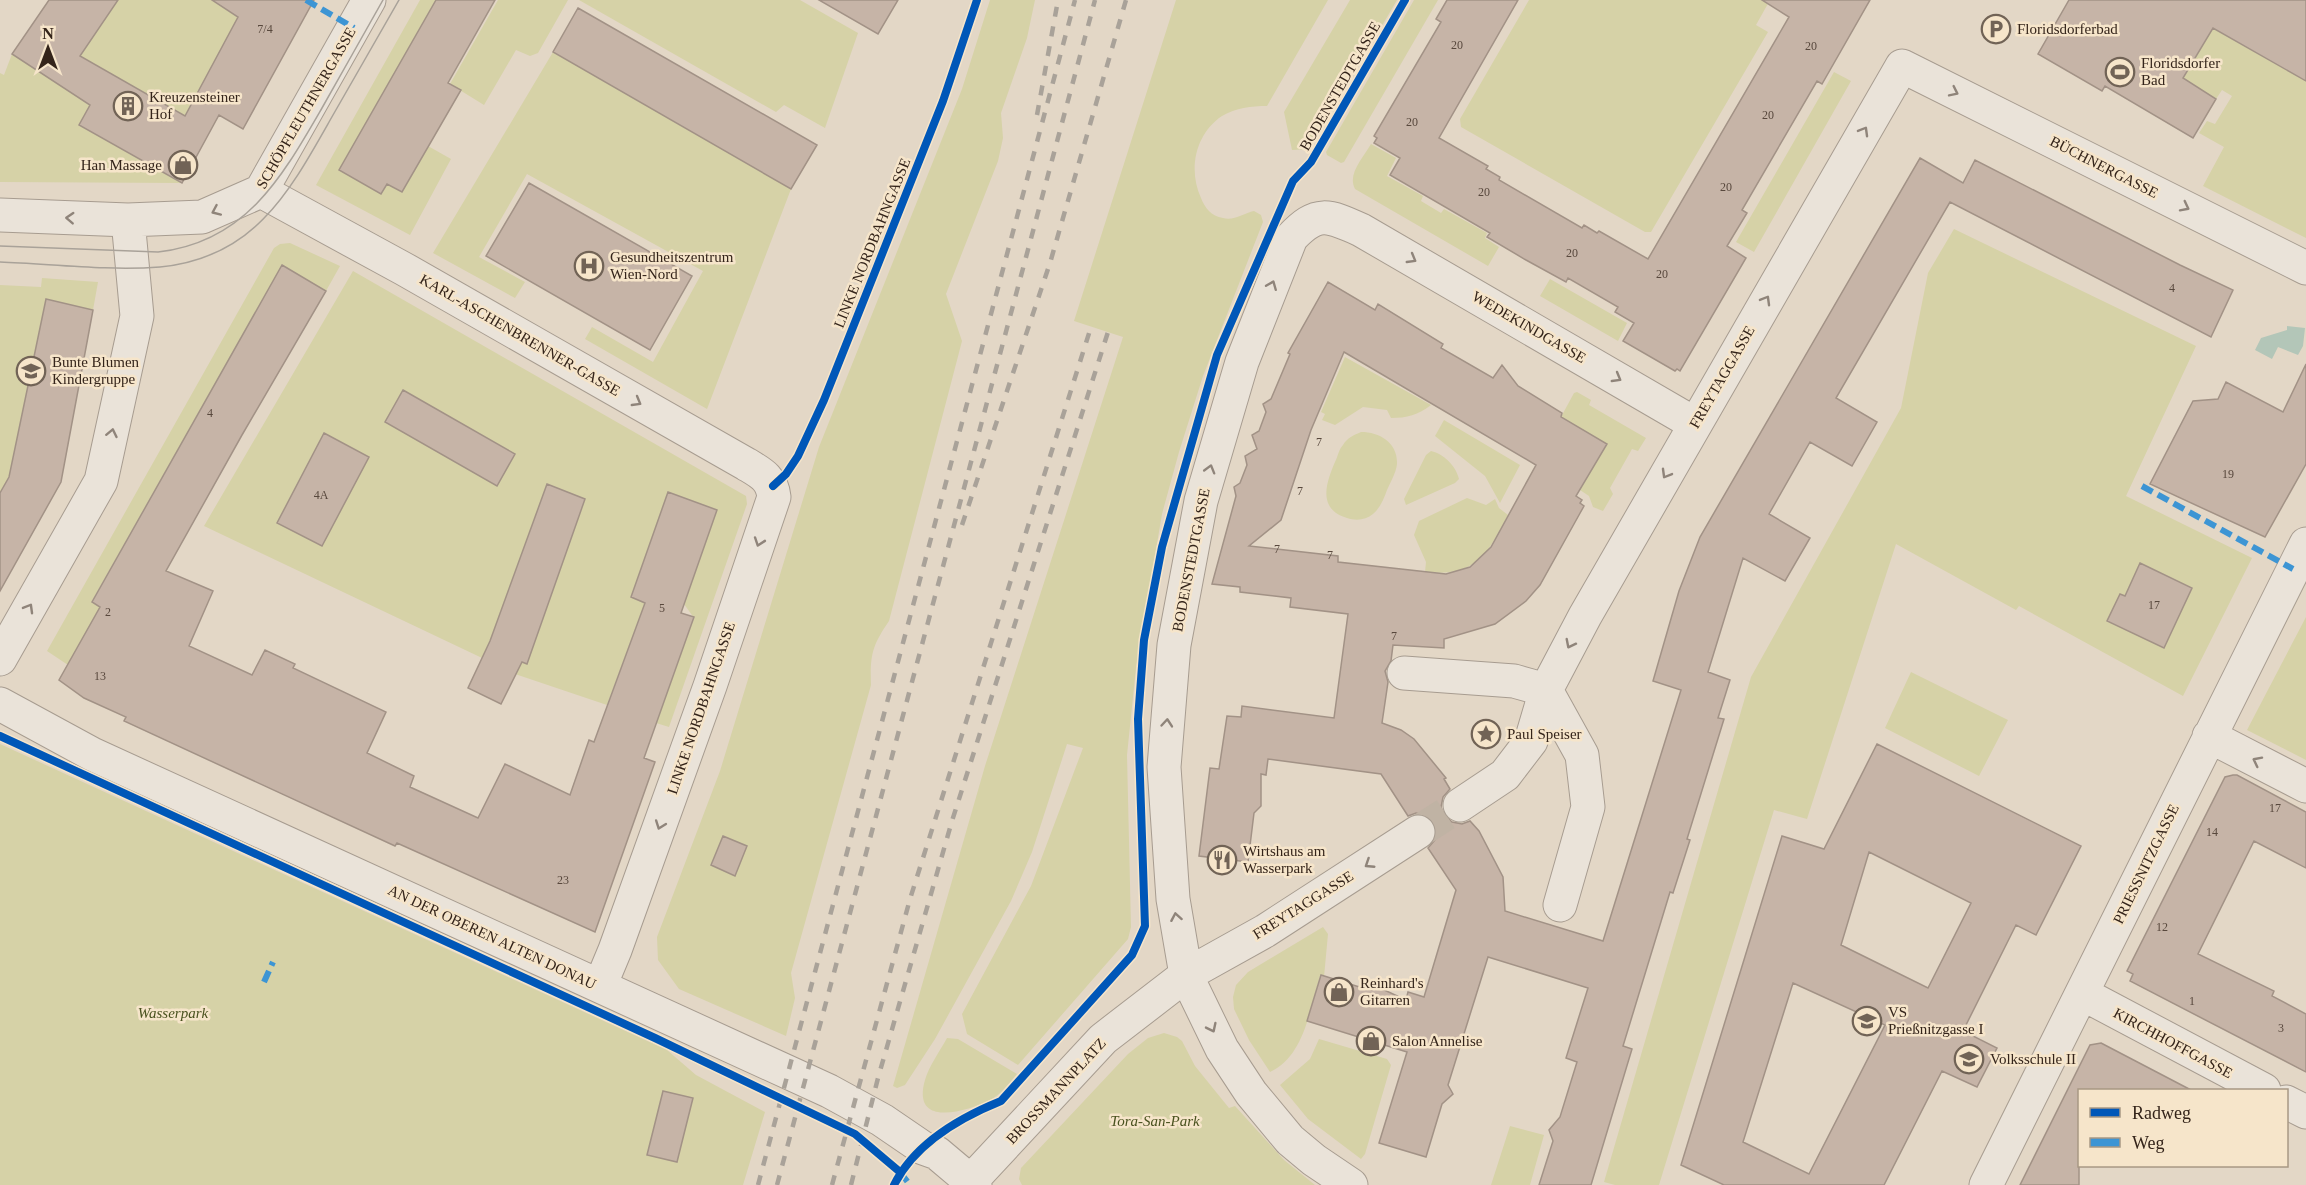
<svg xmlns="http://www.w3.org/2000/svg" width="2306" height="1185" font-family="Georgia,serif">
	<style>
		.green { fill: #d6d2a7 }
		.water { fill: #b3c6b8 }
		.building { fill: #c6b4a7; stroke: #a29286; stroke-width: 1.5; fill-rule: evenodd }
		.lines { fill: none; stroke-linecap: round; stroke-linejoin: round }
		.minor-tunnel { stroke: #c0b3a4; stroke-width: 33; stroke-dasharray: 33 16; stroke-linecap: butt }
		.minor-casing { stroke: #a79c90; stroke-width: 35 }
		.minor { stroke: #eae3d9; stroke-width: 33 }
		.tram { stroke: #a9a299; stroke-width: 1.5 }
		.rail { stroke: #a9a299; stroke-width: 4.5; stroke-dasharray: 10 10; stroke-linecap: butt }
		.quiet { stroke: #3d95d4; stroke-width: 6; stroke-dasharray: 12 6; stroke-linecap: butt }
		.cycleway-casing { stroke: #f6e5ca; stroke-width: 11 }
		.cycleway { stroke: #0057b8; stroke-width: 8 }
		.oneway { stroke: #8f847a }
		.labels { text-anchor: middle; stroke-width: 5; stroke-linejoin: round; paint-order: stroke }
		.number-label { font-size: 12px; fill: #58483d }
		.poi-label { font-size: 15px; fill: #34241a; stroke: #f6e5ca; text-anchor: start }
		.street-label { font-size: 15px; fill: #34241a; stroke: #f6e5ca }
		.park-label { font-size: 15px; font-style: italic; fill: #4a521f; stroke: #f6e5ca }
	</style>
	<rect width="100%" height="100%" fill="#e3d7c6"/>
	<path class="green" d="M118,0H235L239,17L185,116L79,125L182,183L0,182V73L4,75L12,54Z
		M420,0H437L381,194L387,184L402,192L428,146L451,159L410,235L316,185Z
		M498,0H568L538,53L530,56L516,50L484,105L450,84Z
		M579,0H800L858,33L825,128L784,105L776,112Z
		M990,0H1035L1027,38L1001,113L1003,138L998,161L946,294L962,341L889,621C872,646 870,655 871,685L791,973L795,998L786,1036L679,989L658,960L657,937L720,771L819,447L962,89Z
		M1176,0H1328L1267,106C1251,106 1236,108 1222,116C1195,134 1188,170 1201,198C1205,208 1211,216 1223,218C1234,221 1244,213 1254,211L1261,215L1263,222L1203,376L1179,452L1162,514L1136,668L1127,755L1131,927L1128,939L1018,1065L967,1034L962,1014L1031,886L1083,748L1067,744L1032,852L1011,901L935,1039L905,1085L897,1088L893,1086L985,766L1123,337L1074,321Z
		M1350,0H1397L1310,149L1292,150L1284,112Z
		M1414,0H1438L1344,162L1341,163L1327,155L1326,152Z
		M1529,0H1770L1756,25L1768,32L1651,232H1645L1461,127L1460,119Z
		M2213,28L2306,81V238L2203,186L2224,147L2199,133L2207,121L2215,124L2232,96L2222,90L2216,99L2183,79Z
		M553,52L791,189L707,409L585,339L592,327L653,362L703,271L527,174L479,257L525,282L515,298L433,253Z
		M1834,72L1851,81L1754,252L1736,242Z
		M1371,144L1396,158L1387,176L1423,196L1421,201L1441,213L1444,209L1487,233L1485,238L1499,247L1488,266L1355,189C1347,174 1363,158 1371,144Z
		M1954,229L2196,346L2126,496L2252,558L2183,696L2019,606L2016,610L1896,544L1807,819L1774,810L1659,1185H1615L1604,1182L1751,677L1901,408L1928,273Z
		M290,243L340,266L326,291L282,265L92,601L100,607L68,665L47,651L274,248L280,244Z
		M353,271L746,496L747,504L669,727L656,723L694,618L684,604L717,510L668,492L631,597L645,603L607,705L518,675L204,526Z
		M42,278L98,282L93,310L46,300L9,477L0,493V285L41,287Z
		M1550,279L1627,323L1618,341L1540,296Z
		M1345,357L1431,405C1418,415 1407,418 1391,418L1387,410L1363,407L1335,425L1322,420L1325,414L1321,412Z
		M1577,392L1591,400L1589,405L1646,438L1638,451L1632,449L1610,488L1613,494L1603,511L1593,507L1589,496L1580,490L1606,444L1561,417L1574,393Z
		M1444,420L1520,465L1500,503L1485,476L1435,436Z
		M1361,432C1380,432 1398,443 1397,464C1396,473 1390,483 1387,490C1384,499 1380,508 1373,514C1366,520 1356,521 1347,518C1317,509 1326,483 1335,462C1338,456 1339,449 1343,445C1347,438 1354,435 1361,432Z
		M1431,451C1444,454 1456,466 1459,479L1455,483L1406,505L1404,499L1426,455Z
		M1467,498L1486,505L1495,499L1499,508L1508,515C1487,555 1476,577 1425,572L1426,562L1414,535L1419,521Z
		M2306,617V760L2247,730Z
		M1911,672L2008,720L1979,776L1885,728Z
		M0,744L667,1050L696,1075L765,1112L743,1185H0Z
		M1323,927L1328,934L1324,977L1320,976C1310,1009 1304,1057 1270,1072L1249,1040L1234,1009L1233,997L1236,985L1248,972Z
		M1164,1033L1177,1037L1182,1041L1195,1066L1229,1108L1235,1106L1284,1160L1315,1185H1022L1019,1179L1021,1168L1128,1054L1148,1038Z
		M947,1038L958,1039L1017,1074C1009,1083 1001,1095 990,1100C966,1112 911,1128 925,1080C929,1066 940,1051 947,1038Z
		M1319,1039L1387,1059L1391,1065L1365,1154L1361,1159L1308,1119L1280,1085L1310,1059Z
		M1510,1126L1544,1135L1530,1185H1491Z"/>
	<path class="water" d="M2287,326L2305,328L2303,346L2298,355L2278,347L2272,359L2255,350L2261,338L2287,330Z"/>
	<path class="building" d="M49,0H118L80,56L185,116L238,17L212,0H314L243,129L219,115L182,183L79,125L90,105L12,54Z
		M436,0H495L448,83L461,90L402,192L387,184L381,194L339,170Z
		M819,0H898L878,34Z
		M1447,0H1518L1439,138L1488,166L1486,169L1500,177L1499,180L1582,228L1584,225L1597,233L1599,231L1648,259L1789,17L1762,0H1870L1822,84L1817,81L1742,210L1747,213L1727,246L1746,258L1680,371L1677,369L1675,371L1623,341L1634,323L1615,312L1618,307L1568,278L1566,282L1526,260L1487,237L1490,233L1390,175L1400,158L1374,143L1377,138L1374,136L1441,22L1436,19Z
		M2069,0H2306V81L2213,28L2183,78L2216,99L2193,138L2105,86L2102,91L2038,54Z
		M578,8L817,145L791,189L553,52Z
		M1920,158L1963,183L1975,160L2180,265L2233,290L2211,337L1950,202L1836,398L1877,422L1852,466L1810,442L1769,514L1810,538L1785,581L1743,558L1708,672L1730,680L1718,718L1724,719L1687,839L1690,840L1673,893L1670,892L1623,1046L1632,1049L1591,1185H1539L1553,1141L1549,1130L1560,1117L1577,1062L1566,1058L1588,988L1488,957L1448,1085L1453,1094L1442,1104L1426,1157L1379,1143L1407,1052L1307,1021L1321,975L1369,990L1380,988L1406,1000L1408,992L1424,997L1456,890L1428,848L1435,840L1437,832L1434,822L1426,815L1416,813L1408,816L1381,774L1268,759L1266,775L1261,774V806L1254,813L1248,862L1199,856L1210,768L1219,769L1227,716L1241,717L1242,706L1334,718L1348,614L1290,607L1291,598L1240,592V587L1212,584L1236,496L1234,487L1240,483L1247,465L1245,456L1257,449L1252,435L1259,431L1266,412L1263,404L1271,399L1290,354L1288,353L1328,282L1375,310L1378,304L1443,344L1441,348L1493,378L1502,365L1518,386L1562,413L1561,417L1607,444L1576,496L1582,500L1580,503L1584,506L1579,515L1540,585L1526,601L1495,624L1444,639V648L1393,645L1391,661L1385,671L1388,682L1382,723L1401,730L1414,739L1446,778L1444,779L1450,789L1443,797L1441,807L1444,815L1452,822L1462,824L1470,821L1479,831L1503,877L1505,911L1603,941L1681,690L1653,681L1679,591L1700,537ZM1344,352L1536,465L1491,547L1470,567L1446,574L1338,562V556L1249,546L1281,520L1311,430Z
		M529,183L692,276L650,350L486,256Z
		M282,265L326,291L242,435L166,571L213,591L189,646L252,675L265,650L295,664L293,668L386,712L367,753L414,776L410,787L478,818L505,764L570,795L589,740L594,742L645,603L631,597L668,492L717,510L681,613L694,617L644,758L655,762L595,932L397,843L395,846L124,721L126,717L84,698L59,680L100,607L92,602Z
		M46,299L93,310L61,482L0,591V493L9,477Z
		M2306,364V464L2265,537L2150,484L2193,401L2218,399L2226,382L2283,412Z
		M403,390L515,454L497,486L385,422Z
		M324,433L369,457L322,546L277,523Z
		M547,484L585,499L527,664L522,662L501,704L468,688L490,641Z
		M2140,563L2192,588L2164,648L2107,621L2120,594L2125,596Z
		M1877,744L2081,846L2036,935L2016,925L1963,1031L1997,1048L1977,1087L1942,1071L1884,1185H1724L1681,1165L1782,836L1824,849ZM1869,852L1971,903L1928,988L1841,945ZM1793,983L1885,1025L1809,1174L1743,1142Z
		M2233,775H2237L2306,812V868L2254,841L2198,954L2274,991L2272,996L2306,1014V1072L2130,981L2133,974L2127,971L2225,777Z
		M723,836L747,846L735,876L711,865Z
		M2101,1043L2191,1090H2079V1185H2020L2090,1045Z
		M663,1091L693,1098L677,1162L647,1155Z"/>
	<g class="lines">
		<path class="minor-tunnel" d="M1418,832L1460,805"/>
		<g class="minor-casing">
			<path id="minor" d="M261,191L404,269L746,464C761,473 772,478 774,497L710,686L615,950L600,986
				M0,215L128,220L202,217L261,191L369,0
				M0,659L101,481L137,316L128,220
				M1404,673L1514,681L1546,690L1582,755L1588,807L1560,905
				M0,704L92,754L829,1091L882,1120L923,1148L937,1153L975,1185
				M2209,736L2306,786
				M1460,805L1505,775L1531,741L1546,690L1585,616L1902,66L2306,268
				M2083,994L2264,1090
				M2286,1102L2306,1112
				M971,1181L1103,1039L1186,975L1265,931L1418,832
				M1351,1185L1314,1160L1290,1140L1251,1093L1222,1049L1186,975L1173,899L1164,767L1174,645L1201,501L1242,362L1291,238C1317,210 1328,215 1361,230L1695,424
				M1986,1185L2306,544"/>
		</g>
		<use href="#minor" class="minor"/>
		<path class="tram" d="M0,246L158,252C246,242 282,177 322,108C342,72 363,36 383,0
			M0,262C52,264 108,271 160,267C256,258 291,189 333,115C355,77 377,38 399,0"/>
		<path class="rail" d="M1037,115L1058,0
			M962,525L1050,263L1126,0
			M758,1185L1075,0
			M777,1185L1095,0
			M832,1185L910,899L1091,327
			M851,1185L878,1078L952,821L1108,332"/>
		<path class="quiet" d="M306,0L354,28
			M2142,486L2293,569
			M264,982L273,962
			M900,1172L910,1185"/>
		<g class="cycleway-casing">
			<path id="cycleway" d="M773,486L786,474L798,456L824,400L943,101L977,0
				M0,736L655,1038L855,1134L900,1172
				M894,1185C915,1143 959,1118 1001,1101L1132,955L1145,926L1138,719L1144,640L1162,547L1217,355L1293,181L1311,162L1405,0"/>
		</g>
		<use href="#cycleway" class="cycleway"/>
	</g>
	<defs><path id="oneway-chevron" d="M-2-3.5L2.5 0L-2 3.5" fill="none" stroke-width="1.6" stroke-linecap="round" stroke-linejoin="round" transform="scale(1.5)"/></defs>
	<g class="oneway">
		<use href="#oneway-chevron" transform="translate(1954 92) rotate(26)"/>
		<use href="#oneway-chevron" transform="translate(1864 131) rotate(-60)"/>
		<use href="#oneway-chevron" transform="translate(2185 207) rotate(27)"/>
		<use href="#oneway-chevron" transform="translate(216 211) rotate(156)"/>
		<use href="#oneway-chevron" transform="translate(70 218) rotate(-177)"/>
		<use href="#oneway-chevron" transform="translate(1412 259) rotate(30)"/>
		<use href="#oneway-chevron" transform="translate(1272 285) rotate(-68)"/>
		<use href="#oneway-chevron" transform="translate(1766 300) rotate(-60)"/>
		<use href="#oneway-chevron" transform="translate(1617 378) rotate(30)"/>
		<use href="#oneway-chevron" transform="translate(637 402) rotate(30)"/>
		<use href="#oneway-chevron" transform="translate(112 433) rotate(-78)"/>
		<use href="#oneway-chevron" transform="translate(1210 469) rotate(-74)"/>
		<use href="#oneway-chevron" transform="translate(1666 474) rotate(120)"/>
		<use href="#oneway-chevron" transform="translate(759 542) rotate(109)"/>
		<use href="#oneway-chevron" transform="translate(29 608) rotate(-60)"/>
		<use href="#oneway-chevron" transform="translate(1570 644) rotate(117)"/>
		<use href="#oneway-chevron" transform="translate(1167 723) rotate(-85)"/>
		<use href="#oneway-chevron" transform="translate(2257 761) rotate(-153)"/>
		<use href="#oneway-chevron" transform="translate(660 825) rotate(110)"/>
		<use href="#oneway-chevron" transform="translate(1369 864) rotate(147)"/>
		<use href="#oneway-chevron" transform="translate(1176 917) rotate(-100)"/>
		<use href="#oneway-chevron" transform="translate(1212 1028) rotate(64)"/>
	</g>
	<defs>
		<g id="parking-ring" transform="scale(1.5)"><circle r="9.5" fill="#f6e5ca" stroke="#716356" stroke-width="1.5"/><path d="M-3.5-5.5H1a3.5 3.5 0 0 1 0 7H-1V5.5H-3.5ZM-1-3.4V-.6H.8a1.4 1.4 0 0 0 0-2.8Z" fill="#716356"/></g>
		<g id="stadium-ring" transform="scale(1.5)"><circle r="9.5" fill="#f6e5ca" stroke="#716356" stroke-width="1.5"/><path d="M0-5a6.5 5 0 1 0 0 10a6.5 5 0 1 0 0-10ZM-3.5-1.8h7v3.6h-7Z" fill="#716356"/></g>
		<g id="building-ring" transform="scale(1.5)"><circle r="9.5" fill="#f6e5ca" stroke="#716356" stroke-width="1.5"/><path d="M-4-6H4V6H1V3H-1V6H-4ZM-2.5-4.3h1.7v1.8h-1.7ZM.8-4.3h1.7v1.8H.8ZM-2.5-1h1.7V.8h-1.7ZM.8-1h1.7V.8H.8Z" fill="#716356"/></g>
		<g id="shop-ring" transform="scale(1.5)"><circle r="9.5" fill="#f6e5ca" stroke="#716356" stroke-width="1.5"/><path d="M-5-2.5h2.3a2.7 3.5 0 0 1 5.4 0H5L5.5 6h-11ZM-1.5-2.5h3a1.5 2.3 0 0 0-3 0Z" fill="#716356"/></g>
		<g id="hospital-ring" transform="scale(1.5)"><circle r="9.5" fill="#f6e5ca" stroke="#716356" stroke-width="1.5"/><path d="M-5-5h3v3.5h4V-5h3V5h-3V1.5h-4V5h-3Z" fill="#716356"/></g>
		<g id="school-ring" transform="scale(1.5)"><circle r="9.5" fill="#f6e5ca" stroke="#716356" stroke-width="1.5"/><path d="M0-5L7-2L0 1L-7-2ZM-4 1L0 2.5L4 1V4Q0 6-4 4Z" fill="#716356"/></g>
		<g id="sight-ring" transform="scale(1.5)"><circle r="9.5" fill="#f6e5ca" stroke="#716356" stroke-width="1.5"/><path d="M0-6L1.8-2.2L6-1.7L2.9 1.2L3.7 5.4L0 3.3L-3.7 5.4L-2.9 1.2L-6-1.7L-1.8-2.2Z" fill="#716356"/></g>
		<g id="restaurant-ring" transform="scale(1.5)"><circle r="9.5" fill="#f6e5ca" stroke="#716356" stroke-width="1.5"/><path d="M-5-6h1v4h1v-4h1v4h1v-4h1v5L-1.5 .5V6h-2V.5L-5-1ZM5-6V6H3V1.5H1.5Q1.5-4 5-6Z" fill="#716356"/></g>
	</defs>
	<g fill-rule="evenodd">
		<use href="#parking-ring" x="1996" y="29"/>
		<use href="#stadium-ring" x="2120" y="72"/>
		<use href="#building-ring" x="128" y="106"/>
		<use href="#shop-ring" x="183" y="165"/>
		<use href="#hospital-ring" x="589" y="266"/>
		<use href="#school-ring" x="31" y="371"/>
		<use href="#sight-ring" x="1486" y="734"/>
		<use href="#restaurant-ring" x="1222" y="860"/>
		<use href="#shop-ring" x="1339" y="992"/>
		<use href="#school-ring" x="1867" y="1021"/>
		<use href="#shop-ring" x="1371" y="1041"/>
		<use href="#school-ring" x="1969" y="1059"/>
	</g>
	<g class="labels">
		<g class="number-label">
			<text x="265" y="33">7/4</text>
			<text x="1457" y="49">20</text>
			<text x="1811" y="50">20</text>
			<text x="1768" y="119">20</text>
			<text x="1412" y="126">20</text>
			<text x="1726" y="191">20</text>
			<text x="1484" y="196">20</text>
			<text x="1572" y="257">20</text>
			<text x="1662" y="278">20</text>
			<text x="2172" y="292">4</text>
			<text x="210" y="417">4</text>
			<text x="1319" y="446">7</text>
			<text x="2228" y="478">19</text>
			<text x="1300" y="495">7</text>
			<text x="321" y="499">4A</text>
			<text x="1277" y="553">7</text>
			<text x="1330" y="559">7</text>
			<text x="2154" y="609">17</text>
			<text x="662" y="612">5</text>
			<text x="108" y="616">2</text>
			<text x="1394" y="640">7</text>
			<text x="100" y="680">13</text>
			<text x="2275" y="812">17</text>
			<text x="2212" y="836">14</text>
			<text x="563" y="884">23</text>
			<text x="2162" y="931">12</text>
			<text x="2192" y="1005">1</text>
			<text x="2281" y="1032">3</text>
		</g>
		<g class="poi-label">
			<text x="2017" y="34">Floridsdorferbad</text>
			<text x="2141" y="68">Floridsdorfer<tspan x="2141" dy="17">Bad</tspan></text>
			<text x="149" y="102">Kreuzensteiner<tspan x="149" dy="17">Hof</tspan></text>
			<text x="162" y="170" text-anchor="end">Han Massage</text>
			<text x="610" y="262">Gesundheitszentrum<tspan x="610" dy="17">Wien-Nord</tspan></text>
			<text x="52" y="367">Bunte Blumen<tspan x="52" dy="17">Kindergruppe</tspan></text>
			<text x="1507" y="739">Paul Speiser</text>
			<text x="1243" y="856">Wirtshaus am<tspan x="1243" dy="17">Wasserpark</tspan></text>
			<text x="1360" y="988">Reinhard's<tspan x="1360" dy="17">Gitarren</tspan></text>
			<text x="1888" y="1017">VS<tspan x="1888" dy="17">Prießnitzgasse I</tspan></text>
			<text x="1392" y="1046">Salon Annelise</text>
			<text x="1990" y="1064">Volksschule II</text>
		</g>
		<g class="street-label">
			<text transform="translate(1340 86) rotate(-60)" y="5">BODENSTEDTGASSE</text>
			<text transform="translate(306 108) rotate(-60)" y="5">SCHÖPFLEUTHNERGASSE</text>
			<text transform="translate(2104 167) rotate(27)" y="5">BÜCHNERGASSE</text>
			<text transform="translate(872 243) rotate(-68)" y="5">LINKE NORDBAHNGASSE</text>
			<text transform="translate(1529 327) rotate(30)" y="5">WEDEKINDGASSE</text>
			<text transform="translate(520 335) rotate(30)" y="5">KARL-ASCHENBRENNER-GASSE</text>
			<text transform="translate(1722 377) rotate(-60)" y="5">FREYTAGGASSE</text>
			<text transform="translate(1191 560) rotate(-79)" y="5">BODENSTEDTGASSE</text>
			<text transform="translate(701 708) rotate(-71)" y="5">LINKE NORDBAHNGASSE</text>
			<text transform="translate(2146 864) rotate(-64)" y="5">PRIESSNITZGASSE</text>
			<text transform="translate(1303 905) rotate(-32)" y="5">FREYTAGGASSE</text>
			<text transform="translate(492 937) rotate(25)" y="5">AN DER OBEREN ALTEN DONAU</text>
			<text transform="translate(2173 1043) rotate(28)" y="5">KIRCHHOFFGASSE</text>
			<text transform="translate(1056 1091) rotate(-47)" y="5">BROSSMANNPLATZ</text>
		</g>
		<g class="park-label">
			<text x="173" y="1018">Wasserpark</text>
			<text x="1155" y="1126">Tora-San-Park</text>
		</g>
	</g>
	<rect x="2078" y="1089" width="210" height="78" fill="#f6e5ca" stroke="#a89884" stroke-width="1.5"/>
	<rect x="2090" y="1108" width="30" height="9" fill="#0057b8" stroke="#a89884" stroke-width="1.5"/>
	<text x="2132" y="1119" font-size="18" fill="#34241a">Radweg</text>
	<rect x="2090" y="1138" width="30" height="9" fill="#3d95d4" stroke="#a89884" stroke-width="1.5"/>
	<text x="2132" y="1149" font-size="18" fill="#34241a">Weg</text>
	<g transform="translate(48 48)" stroke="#f6e5ca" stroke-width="4.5" paint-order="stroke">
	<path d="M0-4.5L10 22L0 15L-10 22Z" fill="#34241a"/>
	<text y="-9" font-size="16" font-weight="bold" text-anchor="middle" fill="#34241a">N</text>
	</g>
</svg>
